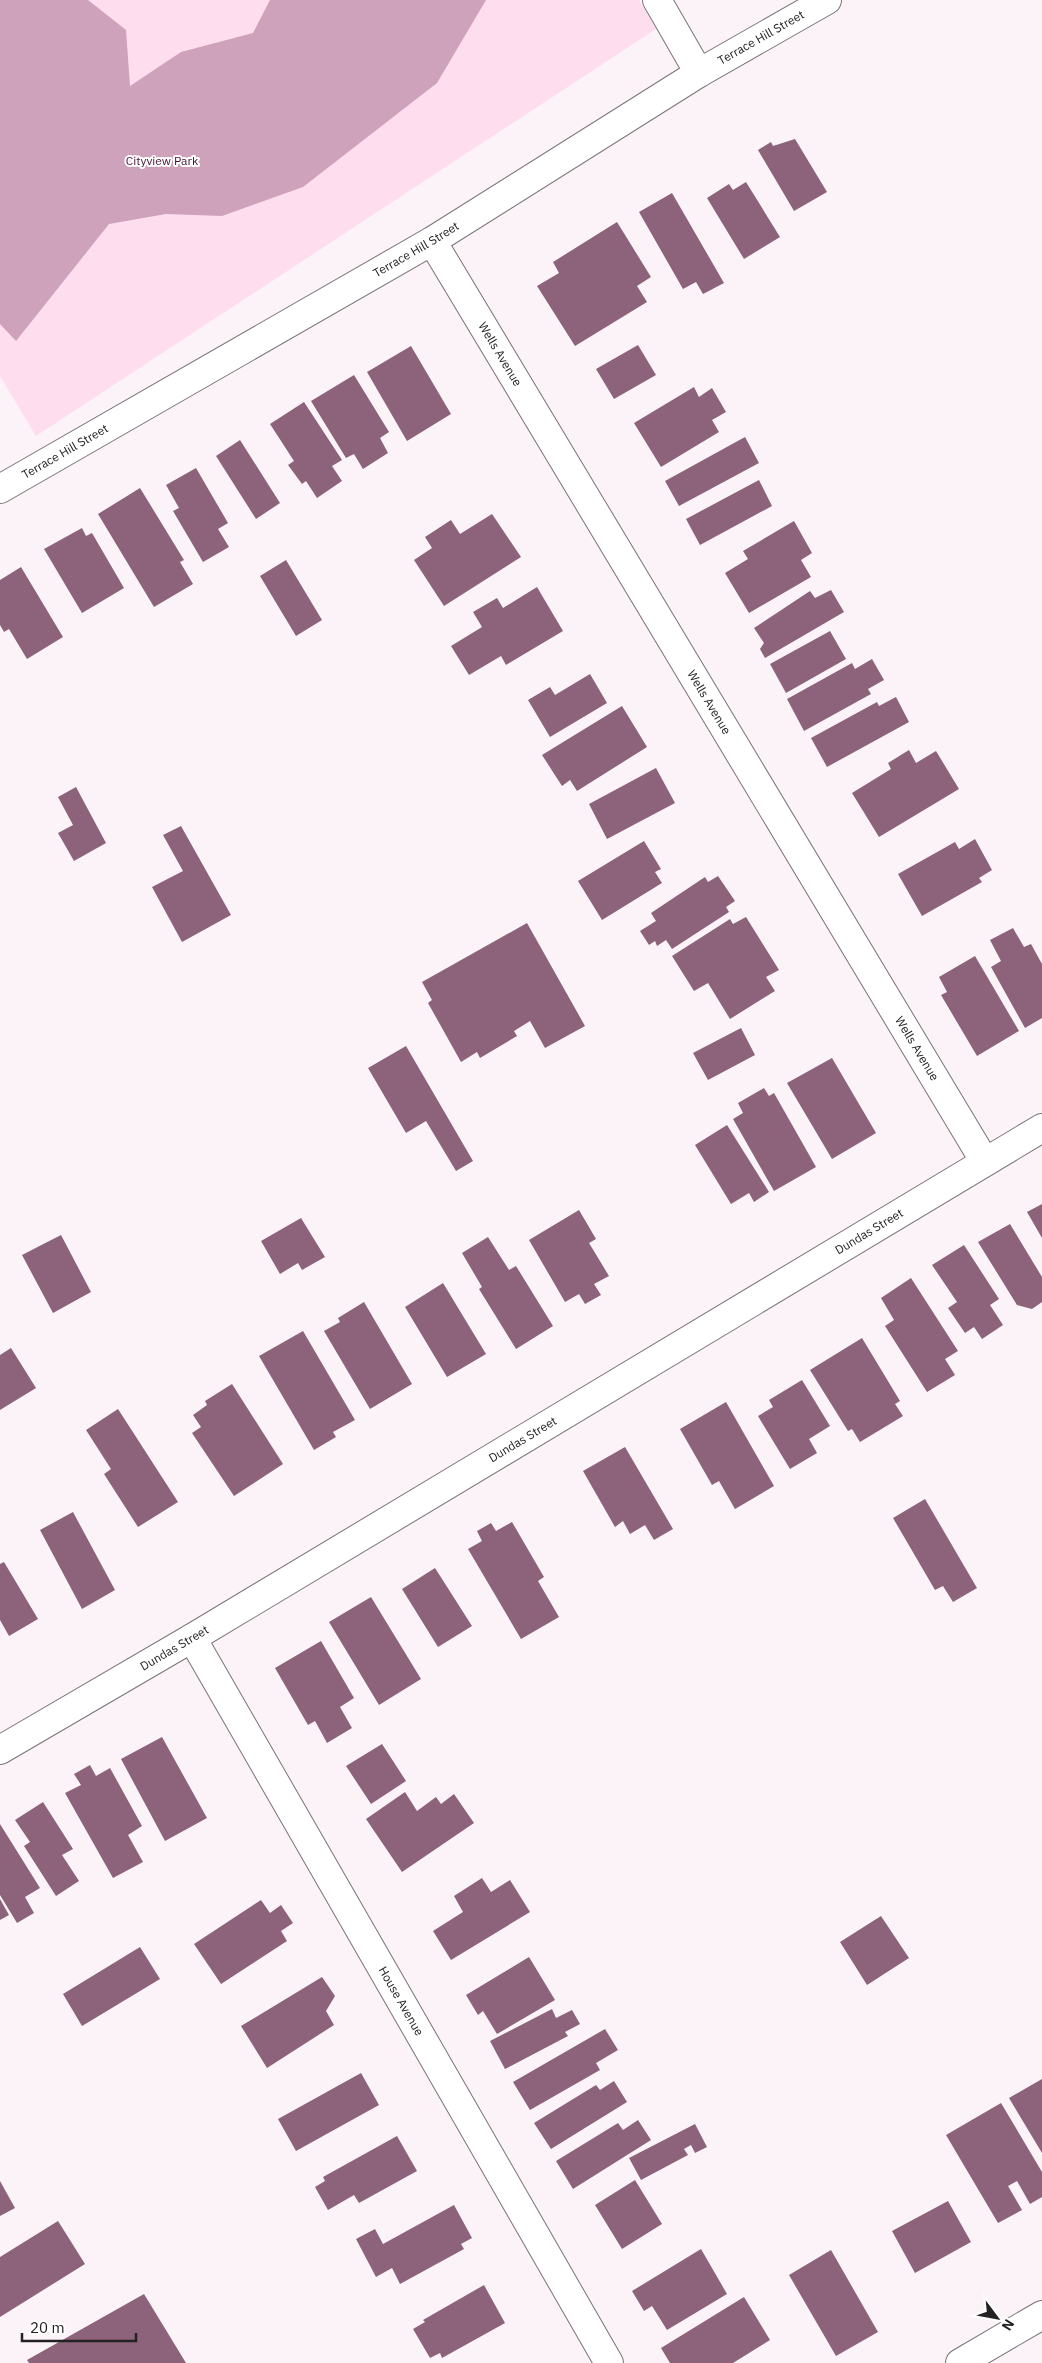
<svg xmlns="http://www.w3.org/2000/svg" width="1042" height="2363" font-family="'IBM Plex Sans',sans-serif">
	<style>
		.green { fill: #feddef }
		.forest { fill: #cea2ba }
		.building { fill: #8c637a }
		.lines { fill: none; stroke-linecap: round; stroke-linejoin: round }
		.street-casing { stroke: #7a7377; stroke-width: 30 }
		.secondary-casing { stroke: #7a7377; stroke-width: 30 }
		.street { stroke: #fff; stroke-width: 28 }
		.secondary { stroke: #fff; stroke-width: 28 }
		.labels { text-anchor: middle; stroke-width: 4; stroke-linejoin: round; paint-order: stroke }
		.street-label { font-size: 12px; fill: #242123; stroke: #fff }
		.park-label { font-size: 12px; fill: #461134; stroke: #fff }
	</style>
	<rect width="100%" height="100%" fill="#fbf3f7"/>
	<path class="green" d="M0,0H639L656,29L36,436L0,376Z"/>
	<path class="forest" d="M0,0H88L126,30L130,86L181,52L253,33L270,0H486L437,83L303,187L222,216L166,214L109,224L16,341L0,324Z"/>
	<path class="building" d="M795,139L827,192L794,211L758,150L771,142L773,146Z
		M746,182L780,237L744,259L707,198L729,184L733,190Z
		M672,193L724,283L703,294L696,282L683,289L639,212Z
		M617,222L651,277L637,286L647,302L575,346L537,286L559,273L553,262Z
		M638,345L656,375L614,399L596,369Z
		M411,346L451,414L407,441L367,372Z
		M354,375L389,432L380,438L388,453L363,469L354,454L346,458L311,401Z
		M694,387L699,397L712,388L726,412L712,420L719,432L661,467L634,423Z
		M304,402L342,460L332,466L342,481L317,498L306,481L302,484L288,465L294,461L270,424Z
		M745,437L759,463L679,506L665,481Z
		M240,440L280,503L256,519L216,456Z
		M196,468L228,523L218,529L229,547L203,562L173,511L179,508L166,485Z
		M759,480L772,506L700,545L686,519Z
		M140,488L184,560L180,562L193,584L154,607L98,514Z
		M492,514L521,557L444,606L414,560L432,548L425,537L451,520L460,534Z
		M794,521L812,553L801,560L811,577L749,613L725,573L748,559L743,551Z
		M82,528L86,536L92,533L124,588L82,613L44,549Z
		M286,560L322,620L296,636L260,576Z
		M21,567L63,637L27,659L9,629L4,632L0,625V580Z
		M537,587L563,631L506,665L501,656L469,675L451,646L482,627L473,612L497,598L503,608Z
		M831,590L844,612L765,658L760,649L764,643L754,628L810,591L815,598Z
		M830,631L846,659L786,693L770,664Z
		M872,659L884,680L868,689L871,694L804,731L787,699L852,663L855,669Z
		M590,674L607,703L550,737L528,700L550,687L555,695Z
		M896,697L909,722L827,767L811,738L877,702L879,706Z
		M622,706L647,747L577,791L570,780L562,786L542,755Z
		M909,750L916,763L936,751L959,789L879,837L852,793L891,769L888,763Z
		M656,768L675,803L607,839L589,804Z
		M76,787L106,843L74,861L58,833L73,825L58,797Z
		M181,826L231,915L182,942L152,887L183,871L163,835Z
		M975,839L992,870L979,878L982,882L922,916L898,874L955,842L959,849Z
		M644,841L661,869L655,872L662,883L602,920L578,881Z
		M718,876L735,901L726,907L729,912L672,949L666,940L657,946L655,941L649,945L640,931L656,921L651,913L705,877L708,882Z
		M746,917L779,970L766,977L775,991L730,1019L708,983L694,991L672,956L730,919L733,924Z
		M527,923L585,1026L545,1048L530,1021L514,1031L517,1036L480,1058L477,1052L461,1062L428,1003L432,1000L422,982Z
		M1013,928L1024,947L1031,944L1042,964V1018L1025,1028L991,967L1001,961L990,940Z
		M975,956L1019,1031L977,1056L941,995L947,992L939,977Z
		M741,1028L755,1055L708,1080L693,1053Z
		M406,1046L473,1161L456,1171L426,1121L406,1133L368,1068Z
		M832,1058L876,1133L832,1159L787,1083Z
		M764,1088L769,1096L774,1093L816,1167L774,1191L733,1119L743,1113L738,1103Z
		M727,1125L769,1192L754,1202L749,1193L731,1204L695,1145Z
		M1042,1204V1238L1027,1212Z
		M579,1210L596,1239L589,1243L609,1276L594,1284L601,1295L585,1304L579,1294L565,1302L529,1240Z
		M301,1218L325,1257L302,1270L298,1263L280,1274L261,1241Z
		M1010,1224L1042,1277V1302L1032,1309L1017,1305L978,1242Z
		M61,1235L91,1292L53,1313L22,1255Z
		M488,1237L509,1270L516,1266L553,1326L516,1349L479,1289L482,1287L462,1253Z
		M964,1245L999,1299L990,1305L1003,1325L982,1339L974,1327L965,1333L948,1308L957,1302L932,1265Z
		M911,1278L958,1351L945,1359L955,1375L927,1392L885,1326L894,1320L881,1298Z
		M443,1283L486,1354L447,1377L405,1307Z
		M364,1302L412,1384L370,1409L324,1331L340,1322L338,1318Z
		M303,1331L355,1420L333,1432L336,1437L314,1450L259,1356Z
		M862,1338L900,1401L895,1404L903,1416L860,1442L852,1429L848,1431L810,1370Z
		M11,1348L36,1388L0,1410V1355Z
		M802,1380L830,1426L809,1439L817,1453L790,1469L758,1416L773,1407L769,1400Z
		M232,1384L283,1464L234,1496L192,1433L201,1427L193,1415L207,1405L205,1401Z
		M726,1402L774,1486L735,1509L719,1481L712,1485L680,1429Z
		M118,1409L178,1502L138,1527L104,1474L111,1469L86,1430Z
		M625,1447L673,1529L654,1540L645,1525L630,1534L623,1521L615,1527L583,1471Z
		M925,1499L977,1588L953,1602L943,1586L935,1590L893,1518Z
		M73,1512L115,1590L82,1609L40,1530Z
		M512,1522L544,1577L538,1581L559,1617L521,1639L468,1549L482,1541L477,1531L491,1523L496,1531Z
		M4,1562L38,1619L9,1636L0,1620V1564Z
		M435,1568L472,1626L438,1647L402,1589Z
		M371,1597L421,1679L379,1705L329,1622Z
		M321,1641L354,1698L340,1707L352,1728L327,1743L315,1721L308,1725L275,1668Z
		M162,1737L207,1818L165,1841L121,1759Z
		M382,1744L406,1781L371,1804L346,1766Z
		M90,1765L96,1776L110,1768L142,1826L128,1835L143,1862L113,1878L65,1793L81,1785L74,1774Z
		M405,1792L417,1811L436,1797L441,1804L454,1794L474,1823L402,1872L366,1819Z
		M43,1802L73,1849L62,1855L79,1881L56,1896L24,1846L30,1842L15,1820Z
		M0,1824L40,1888L25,1897L34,1913L17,1923L0,1895Z
		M482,1878L491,1892L510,1880L530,1912L451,1960L433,1931L463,1912L454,1896Z
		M0,1899L9,1915L0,1920Z
		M261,1900L270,1913L281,1905L293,1923L281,1931L287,1941L221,1984L194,1944Z
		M881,1916L909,1958L867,1985L840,1942Z
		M140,1947L160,1979L82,2026L63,1994Z
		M529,1957L555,2000L497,2034L483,2011L478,2015L466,1995Z
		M322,1977L335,1996L326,2011L334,2025L267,2068L241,2026Z
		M552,2009L556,2018L572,2010L580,2024L565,2032L568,2036L505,2069L490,2041Z
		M605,2029L618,2050L596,2063L600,2070L530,2110L513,2082Z
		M361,2073L379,2105L296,2151L278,2119Z
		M1042,2079V2153L1009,2098Z
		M614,2081L627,2102L551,2149L534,2123L596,2085L600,2090Z
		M1001,2103L1042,2172V2197L1030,2204L1017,2181L1008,2186L1022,2210L998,2223L946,2135Z
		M638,2120L651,2140L573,2189L556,2161L618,2123L623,2130Z
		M695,2124L707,2147L695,2153L691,2145L684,2149L688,2155L641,2180L629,2158Z
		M397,2136L417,2171L359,2203L354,2195L328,2210L315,2187L325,2181L323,2177Z
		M635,2180L662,2224L622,2249L595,2205Z
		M0,2181L15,2208L0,2216Z
		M948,2201L971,2242L915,2273L892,2231Z
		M454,2205L472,2238L461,2244L464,2249L400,2284L392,2268L376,2277L356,2239L375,2229L383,2244Z
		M58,2221L85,2264L0,2317V2257Z
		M701,2249L727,2294L667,2330L652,2306L644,2311L632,2291Z
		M831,2250L878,2332L836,2356L789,2275Z
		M484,2285L505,2323L442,2358L440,2353L430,2358L413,2329L425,2322L423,2320Z
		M144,2294L186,2363H29L27,2360Z
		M744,2297L770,2340L733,2363H670L661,2348Z"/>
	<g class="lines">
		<g class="street-casing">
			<g id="street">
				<path d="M657,0L699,73"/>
				<path id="s1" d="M432,241L985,1162"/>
				<path id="s2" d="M192,1638L609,2363"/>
				<path d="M960,2363L1042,2315"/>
			</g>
		</g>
		<g class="secondary-casing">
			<g id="secondary">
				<path id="s3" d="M0,489L432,241L699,73L827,0"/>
				<path id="s4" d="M0,1750L192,1638L1042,1128"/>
			</g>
		</g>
		<use href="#street" class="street"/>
		<use href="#secondary" class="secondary"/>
	</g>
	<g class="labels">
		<g class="street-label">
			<text dy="4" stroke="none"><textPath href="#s3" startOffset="885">Terrace Hill Street</textPath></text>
			<text dy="4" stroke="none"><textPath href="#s3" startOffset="480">Terrace Hill Street</textPath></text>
			<text dy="4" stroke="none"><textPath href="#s1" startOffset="132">Wells Avenue</textPath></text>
			<text dy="4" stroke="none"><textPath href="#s3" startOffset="75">Terrace Hill Street</textPath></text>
			<text dy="4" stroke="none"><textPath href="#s1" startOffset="538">Wells Avenue</textPath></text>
			<text dy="4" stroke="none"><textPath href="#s1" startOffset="942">Wells Avenue</textPath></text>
			<text dy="4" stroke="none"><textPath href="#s4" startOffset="1012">Dundas Street</textPath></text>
			<text dy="4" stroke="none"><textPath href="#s4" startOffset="608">Dundas Street</textPath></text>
			<text dy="4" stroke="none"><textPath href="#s4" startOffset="202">Dundas Street</textPath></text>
			<text dy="4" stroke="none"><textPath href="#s2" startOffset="419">House Avenue</textPath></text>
		</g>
		<g class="park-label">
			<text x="162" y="165">Cityview Park</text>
		</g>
	</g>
	<g transform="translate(997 2318) rotate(122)" stroke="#ffffff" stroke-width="4" paint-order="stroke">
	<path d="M0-4L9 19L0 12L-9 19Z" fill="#242123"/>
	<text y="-8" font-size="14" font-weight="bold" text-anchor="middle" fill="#242123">N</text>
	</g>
	<path d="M22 2333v8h114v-8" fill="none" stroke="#242123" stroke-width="2.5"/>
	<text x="30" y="2333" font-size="15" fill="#242123" stroke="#ffffff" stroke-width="4" paint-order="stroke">20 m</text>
</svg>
